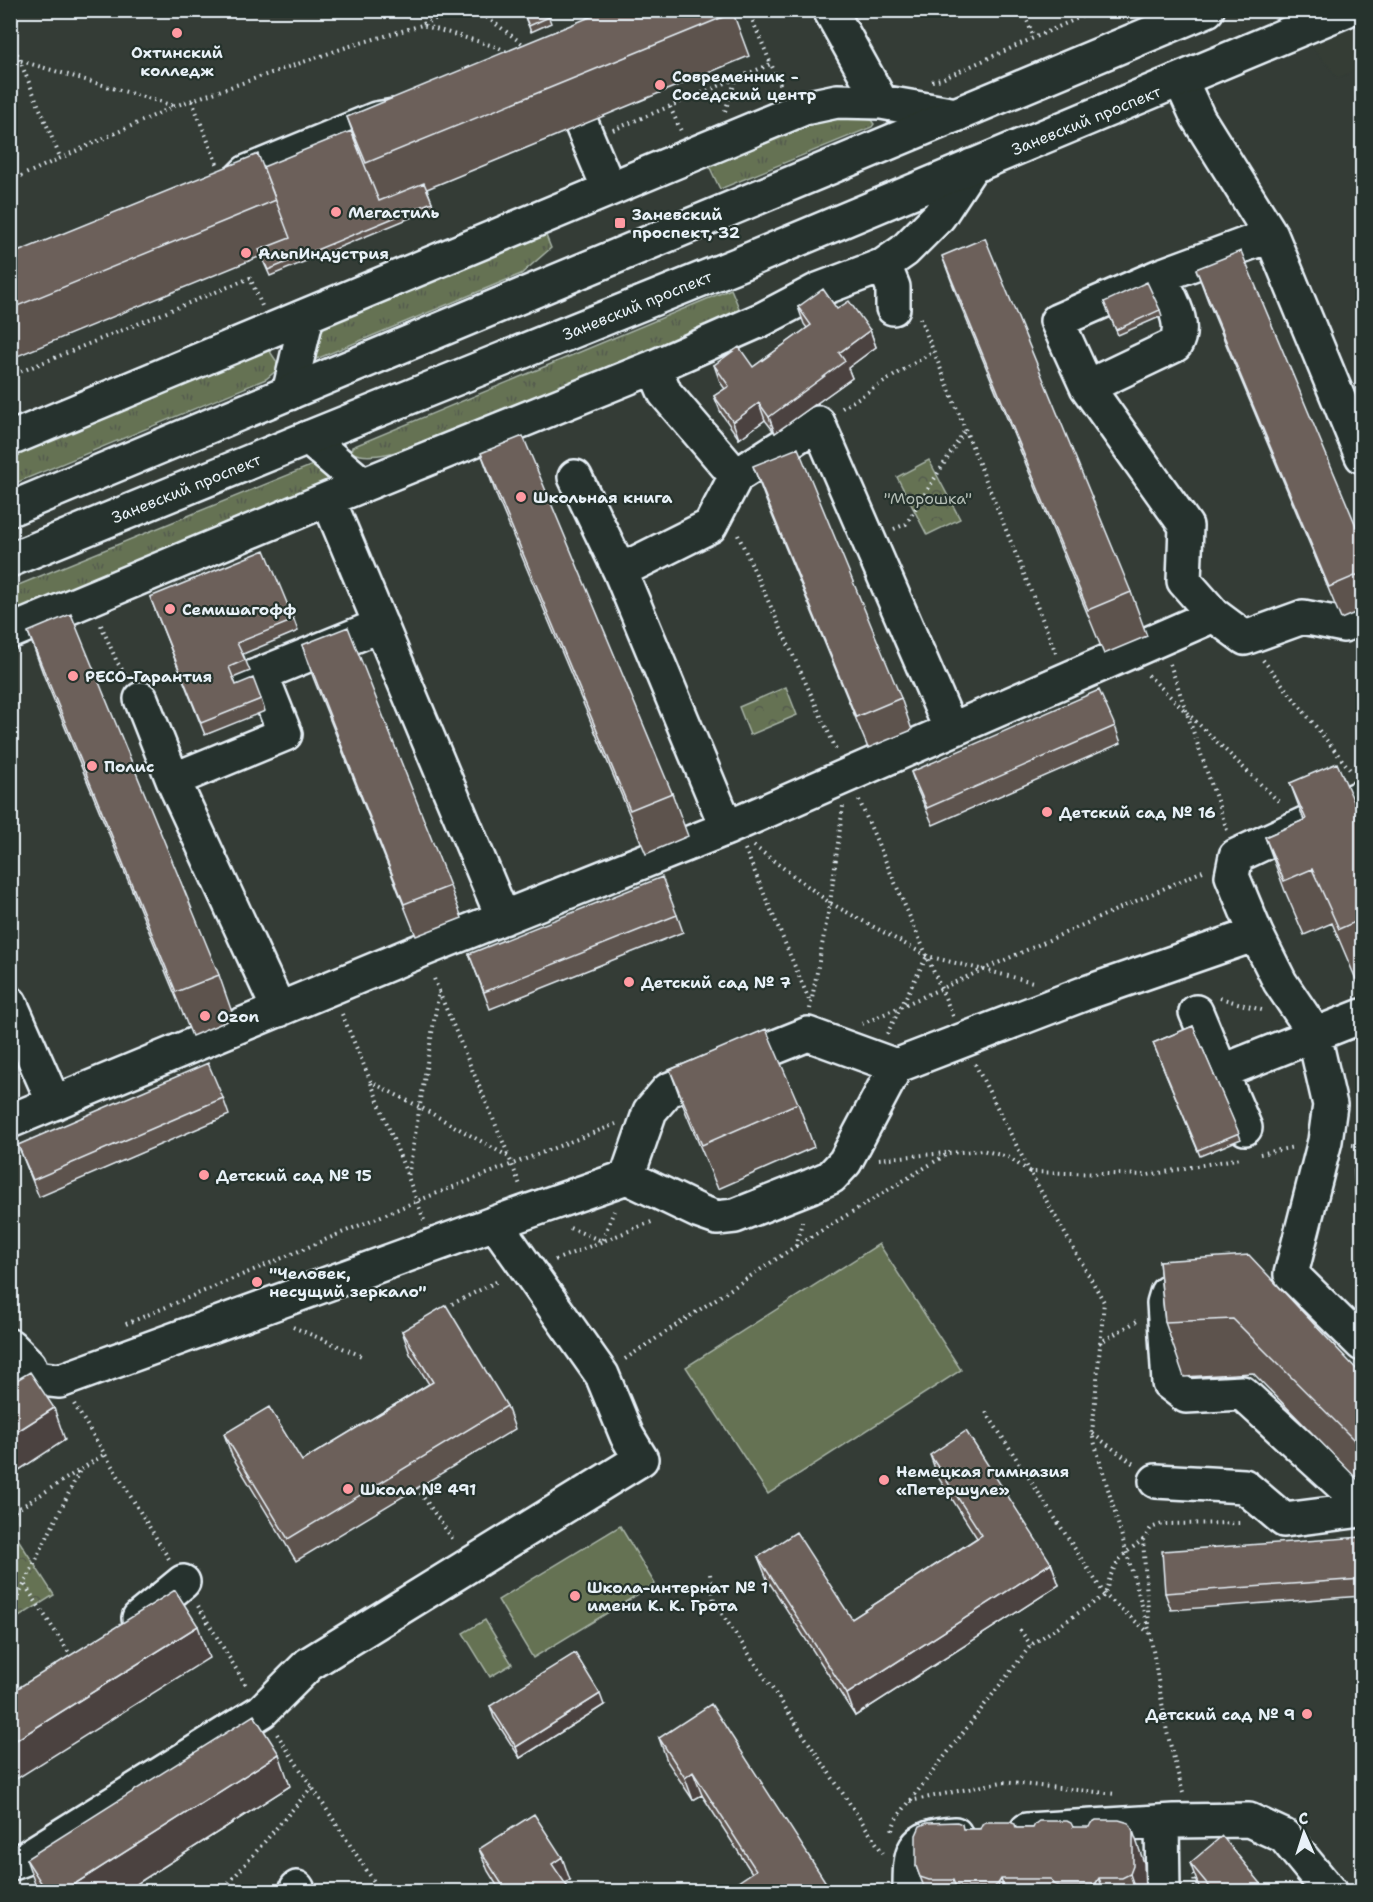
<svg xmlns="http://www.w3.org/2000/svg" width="1373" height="1902" font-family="'Shantell Sans',sans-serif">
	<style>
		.grass { fill: url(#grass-tufts); stroke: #a6b2a6; stroke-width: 1.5 }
		.park { fill: url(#park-crowns); stroke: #a6b2a6; stroke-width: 1.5 }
		.pitch { fill: #657253; stroke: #a6b2a6; stroke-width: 1.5 }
		.pier { fill: #343c36 }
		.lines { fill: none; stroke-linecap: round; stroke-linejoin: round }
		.minor-casing { stroke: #e8f1f8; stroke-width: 38 }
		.major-casing { stroke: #e8f1f8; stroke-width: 38 }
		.path { stroke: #e8f1f8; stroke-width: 4; stroke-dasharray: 1.5 4.5; stroke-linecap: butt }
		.minor { stroke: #26332d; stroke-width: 33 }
		.major { stroke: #26332d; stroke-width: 33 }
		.wall { fill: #5d534d; stroke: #e8f1f8; stroke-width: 1.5 }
		.shaded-wall { fill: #4c433f; stroke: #e8f1f8; stroke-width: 1.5 }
		.building { fill: #6c605a; stroke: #e8f1f8; stroke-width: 1.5 }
		.poi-dot { fill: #ff9aa2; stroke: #26332d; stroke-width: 2 }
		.labels { text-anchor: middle; stroke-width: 4.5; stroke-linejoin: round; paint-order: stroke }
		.poi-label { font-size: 16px; font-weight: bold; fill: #e8f1f8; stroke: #26332d; text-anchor: start }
		.street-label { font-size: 16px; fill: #e8f1f8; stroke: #26332d }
		.park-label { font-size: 16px; fill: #b4beb6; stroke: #26332d }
	</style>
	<defs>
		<pattern id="grass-tufts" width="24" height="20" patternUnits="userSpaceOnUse" patternTransform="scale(1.5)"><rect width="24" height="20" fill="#657253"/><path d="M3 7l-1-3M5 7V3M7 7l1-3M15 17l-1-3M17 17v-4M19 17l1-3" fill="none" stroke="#545b4e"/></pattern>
		<pattern id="park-crowns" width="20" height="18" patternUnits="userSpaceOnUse" patternTransform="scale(1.5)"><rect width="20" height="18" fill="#657253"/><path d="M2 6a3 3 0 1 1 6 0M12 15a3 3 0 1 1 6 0" fill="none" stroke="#545b4e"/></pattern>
	</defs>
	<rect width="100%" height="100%" fill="#343c36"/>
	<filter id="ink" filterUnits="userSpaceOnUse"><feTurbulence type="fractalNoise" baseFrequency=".0167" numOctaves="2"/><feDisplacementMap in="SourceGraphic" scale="12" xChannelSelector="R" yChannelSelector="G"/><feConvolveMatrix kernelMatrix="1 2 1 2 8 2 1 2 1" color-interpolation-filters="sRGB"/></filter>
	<g filter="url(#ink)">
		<path class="grass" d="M840,114L871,120L874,124L872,127L720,189L709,166L823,117Z
			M545,233L551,248L521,274L314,360L311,359L319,333L328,323Z
			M731,289L742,315L405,450C389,453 366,460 351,452L352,447Z
			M261,350H269L277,362V370L266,379L11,485V454Z
			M315,464L325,470L327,478L325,484L11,615V588Z"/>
		<path class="park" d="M929,460L960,519L927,535L897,477Z
			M786,687L797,715L750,735L739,707Z
			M16,1536L54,1595L11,1622V1540Z"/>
		<path class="pitch" d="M879,1244L961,1370L768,1494L686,1367Z
			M620,1526L655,1584L533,1658L498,1600Z
			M485,1620L512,1664L490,1677L463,1633Z"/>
		<path class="pier" d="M1282,10H1342L1362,33V67L1338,78Z"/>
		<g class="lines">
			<g class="minor-casing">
				<path id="minor" d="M830,10L881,102
					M582,125L609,189
					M227,192L247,172L376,119L394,116
					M1271,235L1362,456
					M884,265L893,287V308
					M654,367L665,393L736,476L818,423L951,730
					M1087,387L1175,345C1188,323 1169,298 1160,276
					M289,393L307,316
					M308,438L363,485
					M10,439L804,108L837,101L881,102L956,115
					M575,477L620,571L727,828
					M328,499L503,918
					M620,571L710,526L736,476
					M1214,615L1245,638L1303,617L1344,625L1362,617
					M10,632L328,499L654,367L763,319L818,290L884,265L904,251L939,216L972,166
					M239,683L381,625
					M141,699L173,780L279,1010
					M173,780L285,734L261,674
					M1362,797L1236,856L1232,876L1256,934L1280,982L1309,1025L1314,1035L1362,1016
					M10,1003L54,1103
					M1196,1012L1221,1072L1314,1035L1330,1105L1325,1141L1291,1274L1362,1344
					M1221,1072L1245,1128
					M10,1121L422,950L727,828L1214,615L1184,581L1186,526L1087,387L1057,321L1160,276L1271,235L1198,118L1181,81
					M627,1177L650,1111L668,1090L808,1034L896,1066
					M1177,1286L1167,1293L1164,1303L1169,1383L1186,1396L1242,1393L1362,1503
					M10,1346L29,1365L33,1378
					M10,1387L33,1378L60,1381L495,1223L627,1177L700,1212L717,1218L735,1216L811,1186L831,1177L845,1162L896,1066L1083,994L1256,934
					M1156,1481L1244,1486L1284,1520L1362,1510
					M139,1618L183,1582
					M1162,1822L1163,1892
					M1027,1830L1174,1821L1249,1820L1284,1836L1330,1892
					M10,1864L26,1858L262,1711L309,1664L641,1459L627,1436L602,1375L495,1223
					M297,1888L299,1892
					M910,1892C910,1851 910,1836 955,1834"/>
			</g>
			<g class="major-casing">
				<path id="major" d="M10,509L1207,10
					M10,560L308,438L739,264L1346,10"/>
			</g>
			<path class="path" d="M477,10L527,47
				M748,10L771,64
				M1023,10L1034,38
				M423,24L456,10
				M10,37L60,157
				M21,61L174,106
				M932,81L942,79L1096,10
				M192,101L217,164
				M670,107L681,131
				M725,111L736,79
				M613,130L771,64L781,86
				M10,181L175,106L347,47L422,25L497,47L509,53
				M920,318L1056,653
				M10,376L250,278L262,306
				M842,408L934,351
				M894,529L906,524L965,430
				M738,535L836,749
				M101,625L117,662L127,677
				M1263,660L1351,771
				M1170,664L1227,830
				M1148,675L1281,804
				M859,800L953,1016
				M754,846L830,903L927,956L1033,982
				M745,849L810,1002
				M439,992L509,1156
				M1220,998L1265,1011
				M810,1009L830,903L843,806
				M342,1014L371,1082L420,1107L509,1157L520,1185
				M862,1024L1205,870
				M887,1034L927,956
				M975,1064L1030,1172L1148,1175L1241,1158
				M371,1083L408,1177
				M1352,1145L1362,1146
				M1260,1154L1294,1147
				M879,1159L946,1153
				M424,1220L408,1177L439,991L433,976
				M570,1228L602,1241L614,1211
				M796,1246L803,1218
				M555,1260L654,1221
				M452,1304L500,1280
				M126,1324L417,1201L616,1124
				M293,1327L364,1357
				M1099,1343L1137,1321
				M625,1359L796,1246L949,1153L982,1150L1008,1157L1030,1172L1104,1302L1092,1434L1150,1633L1167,1732L1183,1793
				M74,1404L169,1559
				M986,1412L1105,1595L1149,1633
				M1093,1434L1135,1465
				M417,1488L454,1541
				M10,1514L105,1454
				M710,1574L714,1602L883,1853
				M25,1585L73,1659
				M198,1606L247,1687
				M10,1613L80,1470
				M1149,1624L1143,1540L1151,1528L1162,1524L1243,1523
				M1020,1630L1031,1645
				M277,1734L381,1892
				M910,1801L1002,1782L1116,1794
				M892,1830L896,1819L1031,1645L1105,1595C1113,1564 1117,1558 1143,1540
				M1194,1874L1195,1892
				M221,1892L312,1787"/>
			<use href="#minor" class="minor"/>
			<use href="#major" class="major"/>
		</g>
		<path class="wall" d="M522,10H546L551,23L531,32Z
			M732,10L749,56L427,189L434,208L270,276L261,256L10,359V255L263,167L361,156L347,117Z
			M10,93L17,110L10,113Z
			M942,256L1131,592L1147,636L1104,654L958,299Z
			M1196,269L1362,540V610L1341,619L1208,301Z
			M1104,302L1160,310L1162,316L1118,335Z
			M798,307L837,309L870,330L876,347L848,368L852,378L775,433L765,420L739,439L721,413L714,396L725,389L720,382L714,365L753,367L807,328L804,324Z
			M481,453L672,793L688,836L646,854L497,497Z
			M753,466L901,698L912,730L868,748L765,498Z
			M150,597L294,620L298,631L243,654L250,671L233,678L236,685L261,699L265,711L205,735Z
			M28,632L219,975L234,1018L192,1036L44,676Z
			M302,645L450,886L462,918L416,936L313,677Z
			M1115,726L1121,743L933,825L917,789L911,772Z
			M1290,783L1355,804L1362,800V982L1358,984L1332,923L1304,935L1285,891L1265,837L1304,820Z
			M677,915L683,932L490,1009L469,954Z
			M1193,1026L1241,1139L1200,1156L1153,1043Z
			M670,1070L798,1103L814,1147L718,1189L686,1113Z
			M223,1098L229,1115L39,1197L18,1145Z
			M1362,1170V1228L1356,1211Z
			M1159,1261L1362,1375V1484L1253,1373L1184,1377L1165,1322Z
			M402,1331L507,1406L515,1429L296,1561L232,1456L224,1434L302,1461L429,1384L410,1354Z
			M930,1455L1051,1563L1059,1585L855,1716L767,1579L758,1557L852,1619L977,1538L938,1477Z
			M1362,1537V1596L1171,1610L1165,1593Z
			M604,1705L520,1758L494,1718L490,1706Z
			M659,1738L832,1892L752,1873L702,1795L693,1800L667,1761Z
			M290,1786L124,1892H38L26,1859Z
			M1073,1827L1144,1863L1145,1892H926L916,1866L963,1829Z
			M479,1849L570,1880L565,1883L571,1892H501L488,1871Z
			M1190,1863L1268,1892H1201Z"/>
		<path class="shaded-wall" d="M870,330L876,347L848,368L852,378L775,433L769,417L839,353Z
			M759,403L765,420L739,439L733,422Z
			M54,1408L65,1440L10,1476V1436Z
			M1362,1431V1465L1354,1440Z
			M1051,1563L1059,1585L855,1716L847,1694Z
			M198,1626L209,1658L10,1783V1744Z
			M600,1694L604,1705L520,1758L516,1747Z
			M279,1754L290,1786L124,1892H62Z
			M693,1772L702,1795L693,1800L685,1778Z
			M1133,1831L1144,1863L1145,1892H1136L1130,1874Z
			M562,1857L570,1880L561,1886L552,1864Z
			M1099,1878L1104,1892H1099L1096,1883Z
			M1001,1879L1005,1892H1001L998,1884Z"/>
		<path class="building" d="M522,10H546L549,17L529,26Z
			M607,10H732L733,13L366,163L347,117Z
			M351,131L379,201L424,183L432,202L268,270L259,250L290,238L263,167Z
			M258,154L276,200L10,309V255Z
			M985,238L1131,592L1088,610L942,256Z
			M1241,251L1362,540V573L1329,587L1196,269Z
			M1147,282L1160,310L1116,330L1104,302Z
			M823,289L837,309L849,301L870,330L839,353L845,361L769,417L759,403L733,422L714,396L729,386L714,365L739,347L753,367L811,325L798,307Z
			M523,436L672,793L630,810L481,453Z
			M798,448L901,698L856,717L753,466Z
			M265,550L294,620L237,643L245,660L229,667L236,685L253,678L261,699L201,723L150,597Z
			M71,614L219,975L176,992L28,632Z
			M348,627L450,886L404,904L302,645Z
			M1099,690L1115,726L927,808L911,772Z
			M1337,763L1355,804L1362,800V919L1339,929L1312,869L1284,881L1265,837L1306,819L1290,783Z
			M662,877L677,915L484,992L469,954Z
			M1193,1026L1239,1133L1198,1150L1153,1043Z
			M766,1029L798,1103L702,1145L670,1070Z
			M208,1063L223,1098L33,1180L18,1145Z
			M1354,1170H1362V1210L1356,1211Z
			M1249,1255L1362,1375V1431L1354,1440L1233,1319L1165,1322L1159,1261Z
			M446,1305L507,1406L288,1539L224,1434L269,1407L302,1461L433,1382L402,1331Z
			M30,1372L54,1408L10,1436V1384Z
			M966,1431L1051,1563L847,1694L758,1557L796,1532L852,1619L982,1535L930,1455Z
			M1362,1537V1579L1165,1593L1162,1551Z
			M175,1590L198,1626L10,1744V1693Z
			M575,1653L600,1694L516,1747L490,1706Z
			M711,1704L832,1892H723L756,1870L693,1772L685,1778L659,1738Z
			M254,1715L279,1754L62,1892H47L26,1859Z
			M534,1814L562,1857L552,1864L571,1892H507L479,1849Z
			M1096,1820H1119L1129,1823L1133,1831V1866L1130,1874L1122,1878H1099L1096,1883L1091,1886H1058L1053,1884L1051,1879H1001L998,1884L994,1887H960L955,1885L953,1880H929L920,1877L916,1866V1835L920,1826L927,1823L957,1822L962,1824L963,1829H980L982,1824L986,1822H1010L1015,1824L1016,1828H1033L1035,1824L1039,1821H1067L1071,1823L1073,1827H1089L1091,1823Z
			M1222,1836L1268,1892H1214L1190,1863Z"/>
	</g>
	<g class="poi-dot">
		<circle cx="177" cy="33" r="6"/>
		<circle cx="660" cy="85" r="6"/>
		<circle cx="336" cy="212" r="6"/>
		<rect x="614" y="217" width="12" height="12" rx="3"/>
		<circle cx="246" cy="253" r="6"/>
		<circle cx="521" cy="497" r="6"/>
		<circle cx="170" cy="609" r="6"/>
		<circle cx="73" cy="676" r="6"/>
		<circle cx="92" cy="766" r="6"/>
		<circle cx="1047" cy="812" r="6"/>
		<circle cx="629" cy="982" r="6"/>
		<circle cx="205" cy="1016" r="6"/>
		<circle cx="204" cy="1175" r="6"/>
		<circle cx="257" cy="1282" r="6"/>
		<circle cx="884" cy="1480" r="6"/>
		<circle cx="348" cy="1489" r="6"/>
		<circle cx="575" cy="1596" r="6"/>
		<circle cx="1307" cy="1714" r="6"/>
	</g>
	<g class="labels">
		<g class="poi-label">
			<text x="177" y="58" text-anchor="middle">Охтинский<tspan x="177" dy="18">колледж</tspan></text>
			<text x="672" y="82">Современник -<tspan x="672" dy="18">Соседский центр</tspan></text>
			<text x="348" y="218">Мегастиль</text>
			<text x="632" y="220">Заневский<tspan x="632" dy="18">проспект, 32</tspan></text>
			<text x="258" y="259">АльпИндустрия</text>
			<text x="533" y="503">Школьная книга</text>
			<text x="182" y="615">Семишагофф</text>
			<text x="85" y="682">РЕСО-Гарантия</text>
			<text x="104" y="772">Полис</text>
			<text x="1059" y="818">Детский сад № 16</text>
			<text x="641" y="988">Детский сад № 7</text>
			<text x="217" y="1022">Ozon</text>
			<text x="216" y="1181">Детский сад № 15</text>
			<text x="269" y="1279">"Человек,<tspan x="269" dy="18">несущий зеркало"</tspan></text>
			<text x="896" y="1477">Немецкая гимназия<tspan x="896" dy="18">«Петершуле»</tspan></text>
			<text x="360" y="1495">Школа № 491</text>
			<text x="587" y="1593">Школа-интернат № 1<tspan x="587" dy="18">имени К. К. Грота</tspan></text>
			<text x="1295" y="1720" text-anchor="end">Детский сад № 9</text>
		</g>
		<g class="street-label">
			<text transform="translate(1086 120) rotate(-22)" y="6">Заневский проспект</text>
			<text transform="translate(637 305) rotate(-22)" y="6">Заневский проспект</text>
			<text transform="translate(186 488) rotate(-22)" y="6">Заневский проспект</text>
		</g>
		<g class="park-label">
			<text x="928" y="504">"Морошка"</text>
		</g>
	</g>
	<rect width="1373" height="1902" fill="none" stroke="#26332d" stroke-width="36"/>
	<rect x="18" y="18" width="1337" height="1866" fill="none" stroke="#e8f1f8" stroke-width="2" filter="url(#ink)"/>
	<g transform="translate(1304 1833) rotate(357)" stroke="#26332d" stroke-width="4.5" paint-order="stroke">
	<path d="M0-4.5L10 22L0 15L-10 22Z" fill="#e8f1f8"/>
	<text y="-9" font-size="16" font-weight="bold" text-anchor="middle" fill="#e8f1f8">С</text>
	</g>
</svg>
